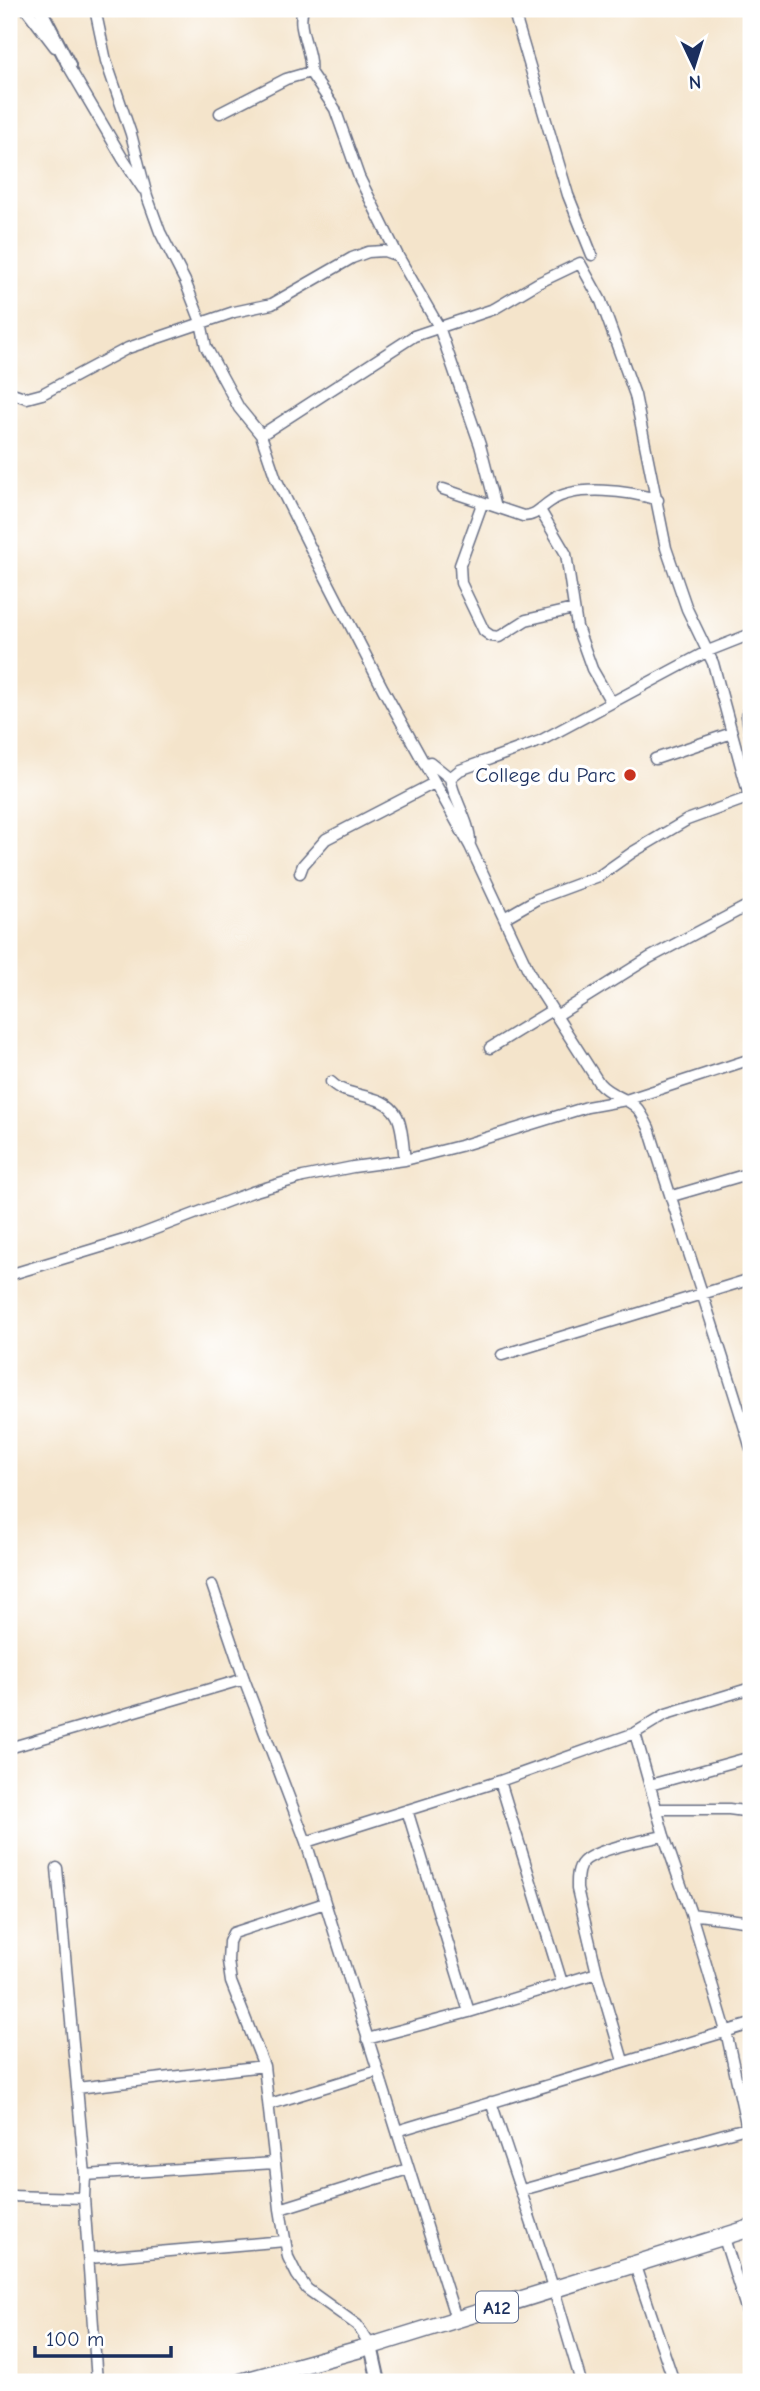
<svg xmlns="http://www.w3.org/2000/svg" width="760" height="2391" font-family="'Comic Neue',sans-serif">
	<style>
		.lines { fill: none; stroke-linecap: round; stroke-linejoin: round }
		.minor-casing { stroke: #676e84; stroke-width: 13 }
		.tertiary-casing { stroke: #676e84; stroke-width: 16 }
		.primary-casing { stroke: #676e84; stroke-width: 19 }
		.minor { stroke: #fff; stroke-width: 10 }
		.tertiary { stroke: #fff; stroke-width: 12 }
		.primary { stroke: #fff; stroke-width: 16 }
		.poi-dot { fill: #c8321e; stroke: #fff; stroke-width: 2.5 }
		.labels { text-anchor: middle; stroke-width: 7; stroke-linejoin: round; paint-order: stroke }
		.shield { fill: #fff; stroke: #5f6d8e; stroke-width: 2 }
		.shield-label { font-size: 19px; font-weight: bold; fill: #1b2f5e }
		.poi-label { font-size: 21px; fill: #1b2f5e; stroke: #fff; text-anchor: end }
	</style>
	<rect width="100%" height="100%" fill="#fff"/>
	<filter id="ink" filterUnits="userSpaceOnUse"><feTurbulence type="fractalNoise" baseFrequency=".0143" numOctaves="2"/><feDisplacementMap in="SourceGraphic" scale="14" xChannelSelector="R" yChannelSelector="G"/><feConvolveMatrix kernelMatrix="1 2 1 2 8 2 1 2 1" color-interpolation-filters="sRGB"/></filter>
	<filter id="wash" filterUnits="userSpaceOnUse"><feTurbulence type="fractalNoise" baseFrequency=".00686" numOctaves="4" result="noise"/><feDisplacementMap in="SourceGraphic" scale="28" xChannelSelector="R" yChannelSelector="G"/><feGaussianBlur stdDeviation="1.57" result="paint"/><feColorMatrix in="noise" values="0 0 0 0 0 0 0 0 0 0 0 0 0 0 0 0 0 1.4 0 .05"/><feComposite in="paint" operator="in"/></filter>
	<g filter="url(#wash)">
		<rect width="100%" height="100%" fill="#f4e4cb"/>
	</g>
	<g filter="url(#ink)">
		<g class="lines">
			<g class="minor-casing">
				<path id="minor" d="M26,9L55,47
					M95,9L106,61L131,134L147,196L160,232L185,281L201,322L206,347L239,408L261,435L276,479L309,545L383,689L470,846L532,978L599,1083C610,1096 626,1097 637,1108C642,1113 646,1122 649,1128C682,1235 719,1341 751,1449
					M303,9C296,30 313,51 310,72
					M513,9L568,195L592,255
					M66,62L123,159L143,189
					M220,113L286,79L310,72L335,109L359,177L398,256
					M9,392L27,398L42,394L128,348L234,312L272,304L352,258L368,252L384,251L398,256L439,327L480,445L496,507
					M261,435L414,336L494,309L538,283L580,263L601,301L635,395L666,548L687,609L713,663L751,803
					M443,489L523,516C536,516 540,508 551,501C576,484 630,491 658,500
					M482,504L460,565L461,583L484,631L491,636L499,637L526,620L573,609
					M540,510L566,554L577,627L592,669L611,702
					M751,701L747,716L751,740
					M655,759L732,733
					M424,764L430,762L450,778
					M470,842C470,822 454,800 450,778L460,770L540,741L708,651L751,634
					M300,873L303,865L326,839L434,783
					M504,918L537,899L599,876L633,852L687,820L750,797
					M556,1016L649,958L751,904
					M490,1048L552,1010
					M331,1082C349,1100 384,1091 397,1116C403,1127 403,1147 405,1160
					M672,1196L751,1173
					M9,1275L134,1237L252,1192L303,1177L353,1167L405,1160L460,1146L587,1107L626,1100L751,1059
					M502,1355L751,1279
					M212,1585L244,1679L306,1842
					M635,1733L664,1836L691,1914L726,2031L751,2147
					M9,1748L244,1679
					M500,1781L562,1983
					M650,1785L751,1757
					M656,1809H729L751,1812
					M407,1810L469,2012
					M57,1868L85,2175L84,2198L97,2382
					M325,1903L233,1933L229,1942L228,1961L231,1982L264,2066L280,2209L288,2257L297,2275L307,2289L357,2325L371,2346
					M691,1914L751,1922
					M367,2039L469,2012L597,1973
					M623,2061L597,1973L577,1889C577,1881 576,1869 583,1862C596,1849 645,1840 664,1836
					M77,2088L264,2066
					M491,2102L554,2290L581,2382
					M270,2104L377,2071
					M397,2131L751,2024
					M85,2175L275,2163
					M522,2190L746,2128
					M9,2196L84,2198
					M280,2209L408,2169
					M724,2238L751,2324
					M89,2258L285,2241
					M635,2266L674,2382
					M456,2319L306,1842L500,1781L635,1733L666,1714L751,1688"/>
			</g>
			<g class="tertiary-casing">
				<path id="tertiary" d="M40,9L69,65
					M371,2346L379,2382"/>
			</g>
			<g class="primary-casing">
				<path id="primary" d="M241,2382L371,2346L751,2228"/>
			</g>
			<use href="#minor" class="minor"/>
			<use href="#tertiary" class="tertiary"/>
			<use href="#primary" class="primary"/>
		</g>
	</g>
	<circle class="poi-dot" cx="630" cy="775" r="7"/>
	<g class="labels">
		<rect class="shield" x="476" y="2291.5" width="42" height="31" rx="5"/>
		<g class="shield-label">
			<text x="497" y="2314">A12</text>
		</g>
		<g class="poi-label">
			<text x="616" y="782">College du Parc</text>
		</g>
	</g>
	<rect width="760" height="2391" fill="none" stroke="#fff" stroke-width="35"/>
	<g transform="translate(694 66) rotate(176)" stroke="#ffffff" stroke-width="5" paint-order="stroke">
	<path d="M0-5L12 26L0 18L-12 26Z" fill="#1b2f5e"/>
	<text y="-10" font-size="19" font-weight="bold" text-anchor="middle" fill="#1b2f5e">N</text>
	</g>
	<path d="M35 2346v10h136v-10" fill="none" stroke="#1b2f5e" stroke-width="3.5"/>
	<text x="46" y="2346" font-size="21" fill="#1b2f5e" stroke="#ffffff" stroke-width="5" paint-order="stroke">100 m</text>
</svg>
